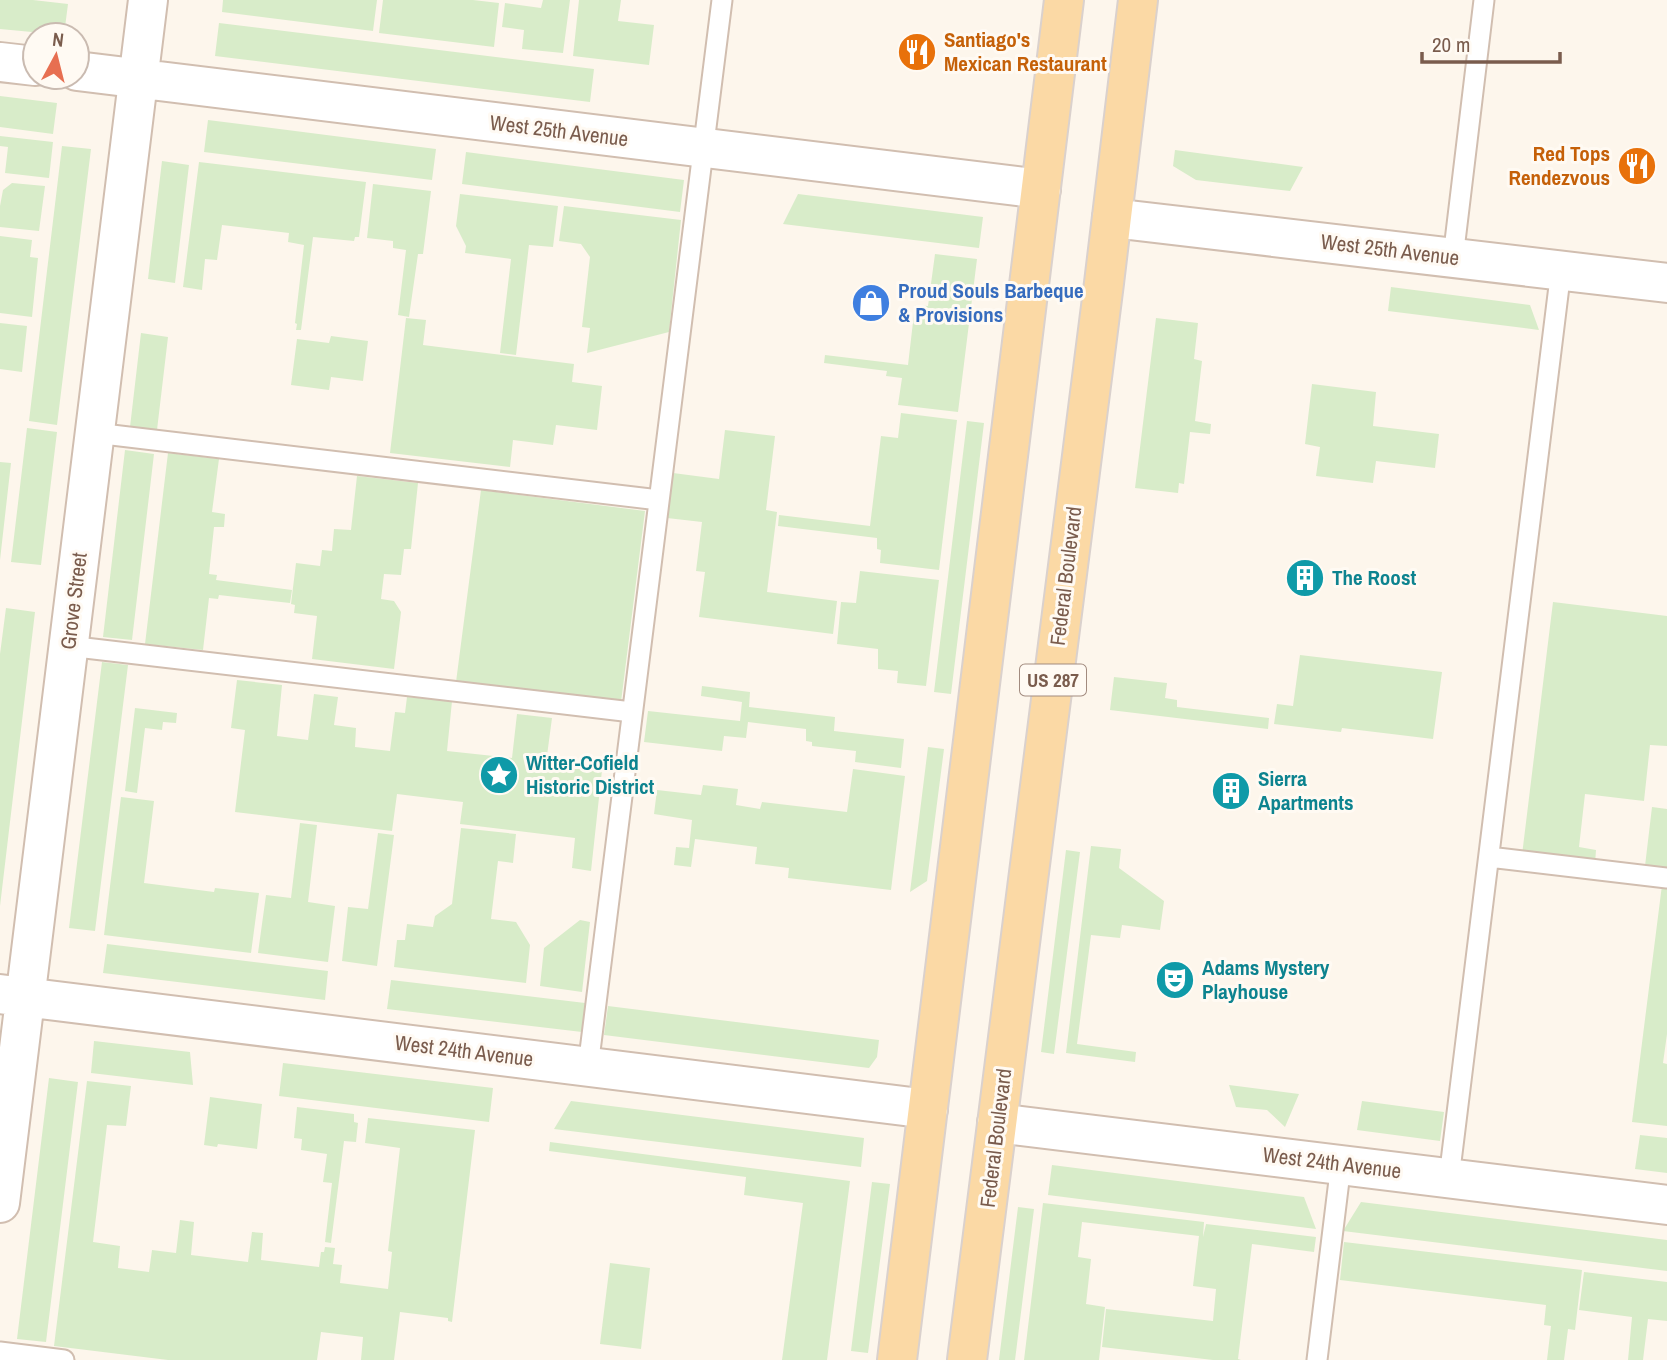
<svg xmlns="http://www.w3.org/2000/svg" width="1667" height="1360" font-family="'Archivo Narrow',sans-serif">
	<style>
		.green { fill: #d8ecc9 }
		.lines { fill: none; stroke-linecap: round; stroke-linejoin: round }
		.lane-casing { stroke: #d1beb0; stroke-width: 23 }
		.street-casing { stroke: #d1beb0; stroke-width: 42 }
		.primary-casing { stroke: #dad1cd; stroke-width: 42 }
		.lane { stroke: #fff; stroke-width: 19 }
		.street { stroke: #fff; stroke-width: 38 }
		.primary { stroke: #fbd9a5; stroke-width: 38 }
		.labels { text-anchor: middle; stroke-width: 6; stroke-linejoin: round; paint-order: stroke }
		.shield { fill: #fffaf3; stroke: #a28b7f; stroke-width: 2 }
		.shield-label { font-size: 19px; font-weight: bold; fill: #7a5c4d }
		.food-label { font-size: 21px; font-weight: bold; fill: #c56008; stroke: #fffaf3; text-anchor: start }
		.street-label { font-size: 21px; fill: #7a5c4d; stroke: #fffaf3 }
		.shop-label { font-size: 21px; font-weight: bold; fill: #366cbe; stroke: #fffaf3; text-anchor: start }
		.culture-label { font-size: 21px; font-weight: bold; fill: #0d838f; stroke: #fffaf3; text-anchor: start }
	</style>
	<rect width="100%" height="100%" fill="#fdf6ec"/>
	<path class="green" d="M0,0H33L68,4L64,35L0,29Z
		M223,0H377L373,31L222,12Z
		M383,0H473L499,3L494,47L379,33Z
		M543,0H570L563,53L522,49L524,30L502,27L505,3L541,8Z
		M579,0H621L618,21L654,25L649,65L573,56Z
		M219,23L594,69L590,102L215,56Z
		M0,96L57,103L53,134L0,127Z
		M208,120L436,149L432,180L204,152Z
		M0,136L53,142L49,178L5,173L8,147L0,146Z
		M62,146L91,149L57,425L29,421Z
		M1175,150L1303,167L1290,191L1196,180L1173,166Z
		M466,152L684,180L680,212L462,184Z
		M162,161L189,165L175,283L148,279Z
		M199,162L366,182L359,237H355L354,241L313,237L301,330H296L297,324L295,323L304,245L288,242L289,233L222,225L217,260L205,259L202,290L183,287Z
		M12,183L45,186L39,231L0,227V206L3,190Z
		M373,184L431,191L423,254H418L409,317L398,315L406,250L393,248V241L367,238Z
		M460,194L558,206L553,247L529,245L516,355L500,353L511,259L465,253L466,246L456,226Z
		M798,194L983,217L979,248L783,224Z
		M564,206L681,220L669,332L587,353L590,328L582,327L590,257L581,244L559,241Z
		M0,236L32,240L30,257L38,258L32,317L0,313Z
		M935,254L977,259L958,412L898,405L902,378L886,376L887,371L824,363L825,355L908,365L915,305L928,306Z
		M1391,287L1530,305L1539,330L1388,311Z
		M406,318L426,320L423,345L574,364L572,382L602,386L597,430L556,425L553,445L513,440L510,467L390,453Z
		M1156,318L1198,323L1194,359L1202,361L1195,421L1211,424L1210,434L1190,432L1184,484L1179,483L1178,493L1135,488Z
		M0,323L27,326L22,372L0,369Z
		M141,333L168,337L157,430L130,427Z
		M331,336L368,341L363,381L331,377L329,390L291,385L297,339L329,343Z
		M1312,384L1376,392L1373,426L1439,434L1435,468L1376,461L1373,483L1316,476L1320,447L1305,444Z
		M901,413L957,420L939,570L880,563L881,550L877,549V538L778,526L779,515L870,526L881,436L898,438Z
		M967,421L984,423L951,694L934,692Z
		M27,428L57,432L41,565L11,562Z
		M725,430L775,436L766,510L777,512L767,592L837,601L833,634L699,617L705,572L696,571L702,522L667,518L673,473L719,479Z
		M125,450L154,454L132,640L103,637Z
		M168,453L219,459L212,512L225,514L224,527H214L209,574L217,575L216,580L292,590L290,603L219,595L218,599L209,598L203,650L145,644Z
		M0,462L11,463L0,560Z
		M357,476L418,483L411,549H404L401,575L384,574L381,599L394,601L401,612L394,669L312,659L317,616L294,613L295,605L291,604L296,563L320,566L322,550L332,551L334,529L351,530Z
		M481,490L645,511L621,702L456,682Z
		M860,571L939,580L926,686L897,683L898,671L878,669V649L837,644L841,602L856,603Z
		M1553,602L1667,616V746L1650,745L1644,801L1585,794L1579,847L1596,850L1595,864L1522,855Z
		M6,608L35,612L0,906V654Z
		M1300,655L1442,672L1433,739L1342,728L1341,732L1274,724L1277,704L1293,706Z
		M102,662L128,665L95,931L69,928Z
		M1114,677L1167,683L1165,698L1177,700V707L1269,718L1268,729L1110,710Z
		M237,680L282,685L277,736L308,740L314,694L338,697L334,725L356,728L355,747L390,751L395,712L405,713L407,697L452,701L447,751L512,758L517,714L552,718L546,763L602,770L591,871L572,868L575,838L460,824L463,802L397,794L392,831L235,812L245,730L231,728Z
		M702,686L750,692L749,707L835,717L834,731L904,739L901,768L855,762L856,751L812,746V742L806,741V729L748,722L746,738L724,736L722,751L644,742L648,711L740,721L742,702L701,696Z
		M135,708L177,713L176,723L163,722L162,730L145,728L137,793L125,791Z
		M928,747L944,749L927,881L910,892Z
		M853,769L905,776L891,890L788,878L789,868L755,864L757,847L695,839L691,867L674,865L676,847L689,848L692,820L654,814L657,790L701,795L703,785L738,789L736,805L760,809L762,802L847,812Z
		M121,797L154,801L144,883L214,892L215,888L259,893L251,953L104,935Z
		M1652,807L1667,809V868L1645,866Z
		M300,823L317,825L308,902L335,906L328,962L258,953L266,895L291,898Z
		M461,828L516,834L513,863L498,861L491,919L516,922L530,945L526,983L394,967L397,940H405L407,924L433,927L435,916L452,904Z
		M378,833L394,835L377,966L342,961L348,907L368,909Z
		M1091,846L1121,849L1119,868L1164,901L1160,930L1122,925L1120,938L1091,935L1077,1044L1136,1052L1135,1062L1066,1053Z
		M1066,850L1080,852L1054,1054L1041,1052Z
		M1662,885L1667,886V1034L1663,1063L1667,1064V1126L1632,1122Z
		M580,920L590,922L582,992L540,986L544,948Z
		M107,944L328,971L325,1000L103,973Z
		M391,980L585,1003L582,1032L387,1009Z
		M608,1006L879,1040L877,1057L869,1068L604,1035Z
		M94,1041L190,1052L193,1085L91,1073Z
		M283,1063L493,1088L489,1122L279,1096Z
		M49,1078L78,1082L46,1342L17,1339Z
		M87,1081L131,1086L126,1126L107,1125L93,1242L120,1246L118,1268L149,1272L152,1250L176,1253L180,1220L194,1222L191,1255L248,1262L252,1232L263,1233L261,1260L319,1267L321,1252H324L325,1247L335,1248L333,1264L342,1265L340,1283L388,1289L392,1252L388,1251L400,1148L365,1143L368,1118L475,1130L452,1322L448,1321V1318L400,1312L394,1360H361L363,1337L321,1332L317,1360H168L54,1346Z
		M1229,1085L1299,1094L1285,1127L1267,1110L1236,1107Z
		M210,1097L262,1104L257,1149L218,1144L217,1147L204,1145Z
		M571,1101L864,1138L861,1167L554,1129Z
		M1362,1101L1444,1112L1440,1141L1357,1130Z
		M297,1107L354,1114V1122L358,1123L356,1142L344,1141L331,1243L325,1242L332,1183L323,1182L327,1154L301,1150L302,1139L294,1138Z
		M1640,1135L1667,1138V1173L1635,1169Z
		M550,1142L850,1181L827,1360H782L803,1203L744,1195L746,1177L549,1151Z
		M1052,1165L1304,1197L1316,1229L1048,1195Z
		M872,1182L890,1184L868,1353L851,1351Z
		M1361,1202L1667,1240V1271L1343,1231Z
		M1043,1203L1204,1222L1203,1237L1206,1224L1316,1237L1314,1252L1252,1244L1238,1359L1241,1360H1213L1102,1347L1106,1309L1213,1321L1216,1289L1193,1286L1199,1236L1082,1222L1078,1257L1091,1259L1086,1304L1105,1307L1099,1360H1024Z
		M1018,1207L1034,1209L1015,1360H999Z
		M1344,1242L1582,1270L1575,1330L1568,1329L1564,1360H1547L1551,1326L1544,1325L1546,1305L1340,1280Z
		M610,1263L650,1268L641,1349L600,1344Z
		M1584,1272L1667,1282V1321L1648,1319L1643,1360H1628L1632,1317L1579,1310Z"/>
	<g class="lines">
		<g class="lane-casing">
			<path id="lane" d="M1453,258L1484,0
				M95,433L659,500
				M68,646L632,712
				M1489,857L1667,878
				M588,1067L722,0
				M1449,1178L1561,270
				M0,1352L64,1360
				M1317,1360L1341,1164"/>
		</g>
		<g class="street-casing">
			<path id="street" d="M0,62L35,66
				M77,71L1041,189
				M1112,218L1667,283
				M0,994L928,1109
				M997,1123L1667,1205
				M0,1203L148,0"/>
		</g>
		<g class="primary-casing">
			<path id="primary" d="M897,1360L1064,0
				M967,1360L1104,283L1138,0"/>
		</g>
		<use href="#lane" class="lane"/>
		<use href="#street" class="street"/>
		<use href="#primary" class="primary"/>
	</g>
	<defs>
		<g id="restaurant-disc" transform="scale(2.0125)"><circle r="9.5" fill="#e8710a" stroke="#fffaf3"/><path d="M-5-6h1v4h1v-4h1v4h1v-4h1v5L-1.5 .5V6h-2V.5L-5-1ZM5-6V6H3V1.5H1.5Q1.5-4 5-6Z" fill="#fff"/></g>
		<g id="shop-disc" transform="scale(2.0125)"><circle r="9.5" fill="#3f7fe0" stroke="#fffaf3"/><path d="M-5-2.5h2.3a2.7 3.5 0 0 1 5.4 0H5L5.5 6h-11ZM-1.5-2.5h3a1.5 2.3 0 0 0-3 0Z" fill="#fff"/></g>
		<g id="building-disc" transform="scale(2.0125)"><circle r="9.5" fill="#0f9aa8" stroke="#fffaf3"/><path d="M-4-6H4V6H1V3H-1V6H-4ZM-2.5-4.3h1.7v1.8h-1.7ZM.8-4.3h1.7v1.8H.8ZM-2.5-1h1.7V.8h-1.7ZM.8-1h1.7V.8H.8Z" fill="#fff"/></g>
		<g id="sight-disc" transform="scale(2.0125)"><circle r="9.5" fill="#0f9aa8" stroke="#fffaf3"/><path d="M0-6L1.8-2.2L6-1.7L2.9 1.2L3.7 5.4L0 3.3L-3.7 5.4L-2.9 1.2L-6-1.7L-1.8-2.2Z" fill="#fff"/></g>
		<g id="theatre-disc" transform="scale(2.0125)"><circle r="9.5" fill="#0f9aa8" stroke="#fffaf3"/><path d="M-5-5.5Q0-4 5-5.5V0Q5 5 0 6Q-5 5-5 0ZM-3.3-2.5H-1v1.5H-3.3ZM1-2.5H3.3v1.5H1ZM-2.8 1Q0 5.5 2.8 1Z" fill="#fff"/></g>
	</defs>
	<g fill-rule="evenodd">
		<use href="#restaurant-disc" x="917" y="52"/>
		<use href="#restaurant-disc" x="1637" y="166"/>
		<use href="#shop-disc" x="871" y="303"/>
		<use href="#building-disc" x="1305" y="578"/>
		<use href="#sight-disc" x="499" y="775"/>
		<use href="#building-disc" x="1231" y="791"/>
		<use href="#theatre-disc" x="1175" y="980"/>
	</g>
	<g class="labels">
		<rect class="shield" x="1020" y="664.5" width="66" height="31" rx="5"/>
		<g class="shield-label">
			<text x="1053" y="687">US 287</text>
		</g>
		<g class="food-label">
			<text x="944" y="47">Santiago's<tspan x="944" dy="24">Mexican Restaurant</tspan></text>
			<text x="1610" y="161" text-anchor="end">Red Tops<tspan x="1610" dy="24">Rendezvous</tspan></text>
		</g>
		<g class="street-label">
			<text transform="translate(559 131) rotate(7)" y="7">West 25th Avenue</text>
			<text transform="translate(1390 250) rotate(7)" y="7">West 25th Avenue</text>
			<text transform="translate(1066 576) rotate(-83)" y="7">Federal Boulevard</text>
			<text transform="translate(74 601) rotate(-83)" y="7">Grove Street</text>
			<text transform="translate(464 1051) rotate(7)" y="7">West 24th Avenue</text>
			<text transform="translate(996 1138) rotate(-83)" y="7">Federal Boulevard</text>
			<text transform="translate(1332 1163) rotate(7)" y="7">West 24th Avenue</text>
		</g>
		<g class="shop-label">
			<text x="898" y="298">Proud Souls Barbeque<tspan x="898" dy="24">&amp; Provisions</tspan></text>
		</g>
		<g class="culture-label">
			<text x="1332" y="585">The Roost</text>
			<text x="526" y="770">Witter-Cofield<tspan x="526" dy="24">Historic District</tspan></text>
			<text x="1258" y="786">Sierra<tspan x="1258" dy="24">Apartments</tspan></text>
			<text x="1202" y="975">Adams Mystery<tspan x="1202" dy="24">Playhouse</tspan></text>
		</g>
	</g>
	<g transform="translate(56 56) rotate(7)"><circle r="33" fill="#fffaf3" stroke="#cabbb1" stroke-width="2"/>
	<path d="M0-5L12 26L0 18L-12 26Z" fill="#e76f51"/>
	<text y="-10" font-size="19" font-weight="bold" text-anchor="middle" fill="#7a5c4d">N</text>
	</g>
	<path d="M1422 52v10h138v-10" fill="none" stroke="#7a5c4d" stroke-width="3.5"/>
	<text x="1432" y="52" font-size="21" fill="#7a5c4d" stroke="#fffaf3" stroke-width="5" paint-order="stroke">20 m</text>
</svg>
